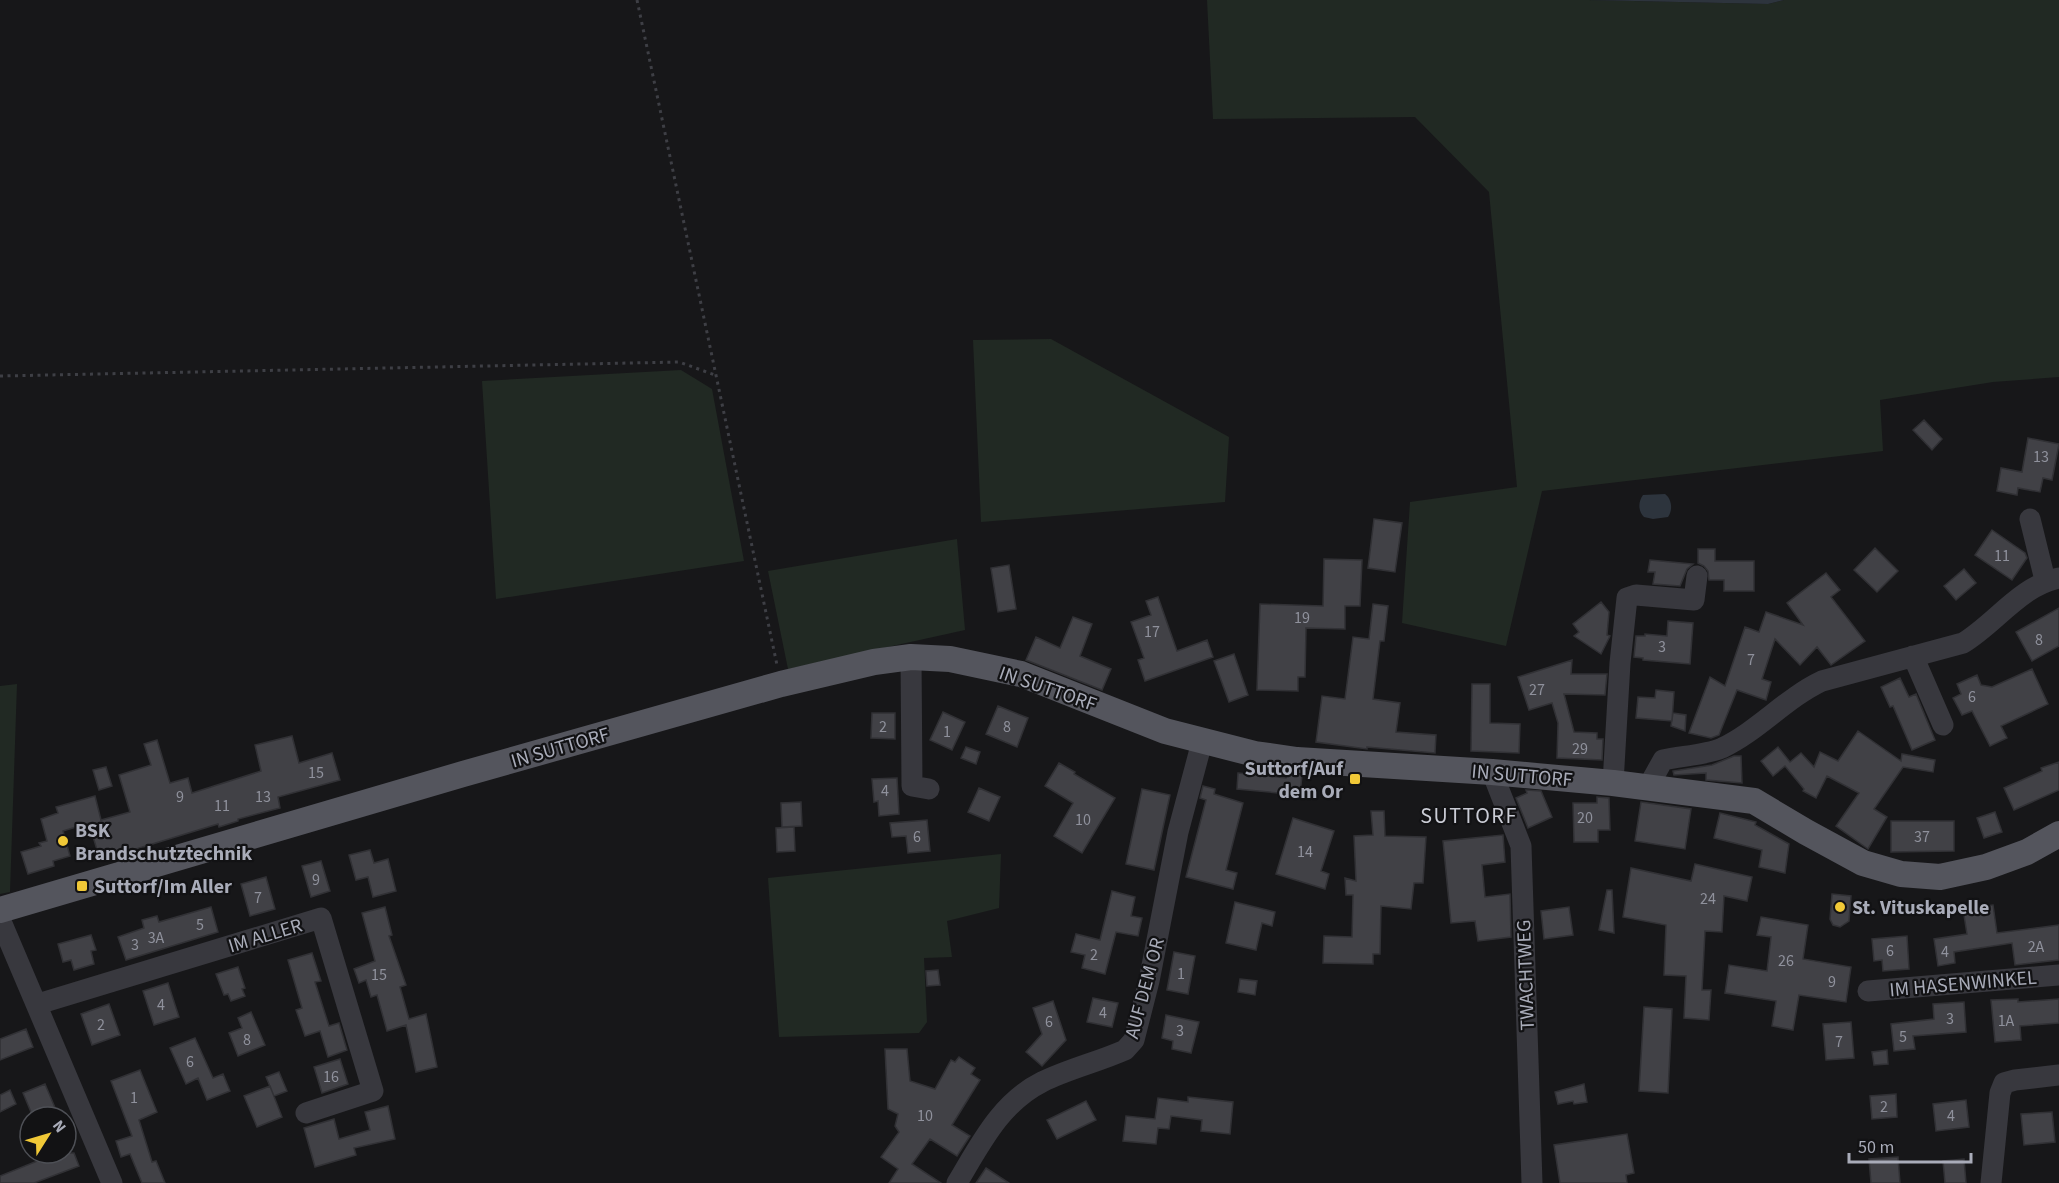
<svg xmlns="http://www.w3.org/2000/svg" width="2059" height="1183" font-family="'Source Sans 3',sans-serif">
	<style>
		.green { fill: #212923 }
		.water { fill: #2d343d }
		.building { fill: #414146; stroke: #313135; stroke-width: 1.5 }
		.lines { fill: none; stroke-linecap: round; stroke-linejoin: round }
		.path { stroke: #3e3f45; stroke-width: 3; stroke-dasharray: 3 4.5; stroke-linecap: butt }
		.minor { stroke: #38383e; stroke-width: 21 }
		.major { stroke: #54555d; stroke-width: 26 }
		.poi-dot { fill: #f0c837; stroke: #121214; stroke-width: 2 }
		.labels { text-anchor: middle; stroke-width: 4.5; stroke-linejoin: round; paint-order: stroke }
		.number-label { font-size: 16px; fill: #8f919c }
		.street-label { font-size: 20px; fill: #a9acb9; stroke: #121214 }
		.poi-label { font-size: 20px; font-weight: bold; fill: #a9acb9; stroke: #121214; text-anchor: start }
		.quarter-label { font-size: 22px; letter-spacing: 1.5px; fill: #caccd5; stroke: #121214 }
	</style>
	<rect width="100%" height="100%" fill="#171719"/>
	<path class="green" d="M1207,0H1589L1768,4L1784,0H2059V377L1993,382L1880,400L1883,451L1542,491L1506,646L1402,623L1410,502L1517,487L1489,192L1415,117L1213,119Z
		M1051,339L1229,437L1225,502L981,522L973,340Z
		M681,370L712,389L744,561L496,599L482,381Z
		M957,539L965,630L788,669L768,571Z
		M17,684L10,892L0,894V686Z
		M1001,854L999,908L947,921L952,957L924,958L927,1022L919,1033L779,1037L768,878Z"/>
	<path class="water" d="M1589,0H1784L1768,4Z
		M1665,494C1672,499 1673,510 1668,517L1653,519L1644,517C1638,511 1638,502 1643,495Z"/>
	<path class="building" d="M1924,420L1942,439L1932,450L1913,430Z
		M2028,438L2059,444L2052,480L2043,478L2040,492L2018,488L2017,495L1997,491L2001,468L2022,472Z
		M1374,519L1402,523L1395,572L1368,568Z
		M1992,530L2025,553L2027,558L2012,580L1975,555Z
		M1875,548L1898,571L1877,592L1854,570Z
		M1698,549H1715V561H1754V591H1724V580H1709L1708,571L1704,566L1698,563Z
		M1324,559L1362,560L1360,606H1345V629L1306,628L1305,677H1298V691L1257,690L1260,604L1323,606Z
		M1650,560L1693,564L1687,569L1680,586L1653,584L1655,572H1648Z
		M1009,565L1016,609L998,612L991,568Z
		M1964,569L1976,583L1956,600L1944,586Z
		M1826,573L1840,590L1831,597L1865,641L1831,665L1817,647L1800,665L1775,639L1762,679L1771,682L1766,700L1737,690L1719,735L1711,738L1689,733L1710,677L1725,686L1745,627L1759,632L1766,612L1803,625L1787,603Z
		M1158,597L1177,651L1207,640L1213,657L1145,681L1138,660L1144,658L1131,622L1151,615L1146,601Z
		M1601,602L1609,612L1607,635L1610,636L1601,654L1574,636L1579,632L1573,624Z
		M1373,604L1388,606L1384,641H1380L1373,699L1400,703L1396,732L1436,735L1435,753L1367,747V749L1316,742L1322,696L1345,699L1353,637L1369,639Z
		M2059,608V646L2032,661L2016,632Z
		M1073,617L1092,624L1080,656L1111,669L1102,690L1026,660L1036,637L1060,648Z
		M1668,621L1693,623L1690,664L1643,660V658L1634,657L1636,636H1645V634L1667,636Z
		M1234,654L1248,695L1229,702L1214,661Z
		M1572,660L1571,674H1607L1605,695L1564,694L1574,732L1597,733V739H1603L1602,760L1557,758L1558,723L1552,703L1529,710L1518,677Z
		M2032,669L2048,704L2001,726L2007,738L1990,746L1972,711L1962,715L1953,698L1961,694L1957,684L1977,675L1981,685L1992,687Z
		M1900,678L1909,697L1916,694L1935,740L1912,750L1893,706L1890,707L1881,687Z
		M1472,684H1490V723L1520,724L1519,753L1471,751Z
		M1656,690L1674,692L1672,721L1636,718L1638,697L1655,698Z
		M998,706L1028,718L1017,747L986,734Z
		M943,712L965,722L952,750L930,740Z
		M872,713H895V739L871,738Z
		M1673,713L1686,715L1685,731L1671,726Z
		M1858,731L1901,761L1902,754L1935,760L1933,772L1903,767L1874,809L1887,817L1868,849L1836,826L1859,793L1827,776L1816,798L1803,791L1804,789L1785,766L1773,776L1761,761L1778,747L1790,762L1801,753L1814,767L1820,752L1838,761Z
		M292,736L299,763L332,753L340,780L278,797L280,808L238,819V821L219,827L218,824L100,860L89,823L63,831L70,856L53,861L54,866L28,874L21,852L41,846L39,843L47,841L41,819L58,813L56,807L95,796L101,820L130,812L119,775L151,765L144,744L157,740L170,783L188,778L192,793L261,771L255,745Z
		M966,747L980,752L976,764L961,758Z
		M1734,756H1741L1742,783L1706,780V773L1674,775L1673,771L1712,765Z
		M2059,762V790L2014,810L2004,788L2042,771L2041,768Z
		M1059,763L1075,772L1074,774L1115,798L1082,853L1054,836L1073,803L1045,786Z
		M106,767L112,786L99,790L93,770Z
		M1238,773L1286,778L1287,774L1302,775L1300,795L1237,789Z
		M897,778L899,814L879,816L878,801L874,802L872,779Z
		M1203,786L1215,789L1214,794L1243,803L1226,870L1237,873L1233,889L1186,877L1206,800L1200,798Z
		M979,788L1000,797L989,821L968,812Z
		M1142,789L1170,795L1154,870L1126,864Z
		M1526,790L1541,791L1552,817L1528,828L1516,798L1527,793Z
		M1597,797L1609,798L1610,830H1598V842H1574L1573,803H1597Z
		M801,802L802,826L782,827L781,803Z
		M1641,802L1691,809L1685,849L1635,841Z
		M1371,811H1384L1385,836L1426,837L1423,883H1414L1411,909L1381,906L1380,954H1373V964L1323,963L1324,936L1352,937L1353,895H1346L1345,878L1356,881L1354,836L1373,835Z
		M1995,812L2002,832L1984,838L1977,818Z
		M1720,813L1756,822L1755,825L1789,844L1785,873L1759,867L1762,850L1714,838Z
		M1293,818L1334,831L1321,871L1329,874L1325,889L1276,874Z
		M927,820L930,851L908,853L906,836L892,837L890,823Z
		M1891,821H1954V851L1891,852Z
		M794,827L795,851L777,852L776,828Z
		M1503,835L1505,862L1482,865L1485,897L1510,894L1511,937L1478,941L1475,921L1451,923L1443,841Z
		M370,850L374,863L388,859L396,891L373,897L368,877L356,880L349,855Z
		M321,861L330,891L311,897L302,866Z
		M1695,864L1752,877L1747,901L1724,896L1722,932L1705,931L1702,990H1711L1709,1020L1684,1018L1686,976L1664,975L1666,925L1623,917L1631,868L1691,881Z
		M266,877L275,909L250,916L241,884Z
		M1607,890H1612L1614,933L1599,930Z
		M1112,891L1135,897L1131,916L1142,918L1138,936L1116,932L1105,974L1082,968L1085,955L1071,952L1076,934L1100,940Z
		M1832,894L1851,896L1849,921L1840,927L1833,925L1830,919Z
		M1235,902L1275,912L1272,926L1262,923L1256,950L1226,943Z
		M1993,905L1997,933L2059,925V960L2015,965L2012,943L1954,952L1955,963L1938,966L1934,939L1967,934L1963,909Z
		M211,907L218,932L126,960L118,937L144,928L142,920L157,916L159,922Z
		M385,907L392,935L389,936L406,985L400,987L409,1019L426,1014L437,1067L416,1072L406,1025L387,1031L377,995L371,997L366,980L359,983L354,969L375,961L362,913Z
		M1569,907L1573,935L1544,939L1541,911Z
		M1761,917L1808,925L1803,959L1851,967L1846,1002L1799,995L1793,1030L1772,1026L1776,1001L1725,993L1729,965L1767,971L1771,937L1757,935Z
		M91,935L96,950L91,951L94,964L74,970L71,960L63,962L58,944Z
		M1907,936L1909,969L1883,971L1882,960L1874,961L1872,939Z
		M1174,952L1195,956L1188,994L1167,990Z
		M312,953L321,981L315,982L329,1026L339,1023L347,1050L328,1057L320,1031L305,1036L296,1010L302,1008L288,960Z
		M238,967L245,988L242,989L245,996L231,1001L228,994L224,995L216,974Z
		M938,970L940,985L927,986L926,971Z
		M1240,979L1257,981L1255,995L1238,992Z
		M168,983L179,1017L154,1025L143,991Z
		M1093,998L1118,1003L1112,1027L1087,1022Z
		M2018,999V1002L2059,999V1023L2020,1026L2021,1040L1995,1042L1991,1000Z
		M1053,1001L1066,1040L1042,1066L1026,1052L1042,1034L1033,1008Z
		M1964,1002L1966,1032L1913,1036L1915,1049L1894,1051L1891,1024L1934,1019L1933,1004Z
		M109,1004L120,1035L92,1045L81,1014Z
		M1644,1007L1672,1009L1668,1093L1639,1091Z
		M251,1012L265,1045L238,1056L229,1033L242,1028L238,1018Z
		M1166,1015L1199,1022L1191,1053L1172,1049L1173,1041L1162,1038Z
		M1851,1022L1854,1058L1826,1060L1823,1024Z
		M26,1029L33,1047L0,1060V1039Z
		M195,1038L213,1078L223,1074L230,1091L207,1100L198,1078L186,1084L170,1048Z
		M885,1049H907L910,1081L935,1089L951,1060L955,1062L959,1057L975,1068L971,1074L980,1080L952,1125L970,1136L957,1156L930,1139L912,1164L941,1183H889L898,1169L881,1157L899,1132L895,1126L898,1114L888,1109Z
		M1887,1050L1888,1064L1874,1065L1872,1052Z
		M340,1059L348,1084L322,1093L314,1067Z
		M140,1070L157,1112L139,1120L152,1162L156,1161L165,1183H142L130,1154L121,1157L116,1141L132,1136L111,1081Z
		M279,1072L287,1091L274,1096L266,1077Z
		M45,1084L56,1110L39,1117H33L23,1093Z
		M1584,1084L1587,1102L1574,1104L1573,1101L1558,1104L1555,1092Z
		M270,1086L282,1117L257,1127L244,1096Z
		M10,1090L16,1104L0,1112V1095Z
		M1896,1094L1897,1117L1872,1119L1870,1096Z
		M1188,1097L1233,1102L1230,1134L1201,1131L1202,1120L1171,1116L1169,1129L1158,1128L1156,1144L1123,1141L1126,1116L1155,1119L1158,1098L1188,1102Z
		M1966,1100L1969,1127L1936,1131L1933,1104Z
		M1086,1101L1096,1120L1057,1139L1047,1120Z
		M388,1106L395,1139L354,1148L356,1155L315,1167L304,1128L334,1119L339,1139L370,1130L365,1112Z
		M2052,1112L2055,1142L2024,1145L2021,1114Z
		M1627,1134L1634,1173L1626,1175L1627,1183H1560L1554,1145Z
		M57,1153H74L79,1166L34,1183H0V1176Z
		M1898,1157L1900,1183H1871L1869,1159Z
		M1964,1159L1966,1183H1945L1943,1161Z
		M986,1168L1009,1183H976Z"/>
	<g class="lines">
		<path class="path" d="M637,0L777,665
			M0,376L679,362L715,375"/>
		<path class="minor" d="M2030,519L2045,580
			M1913,656L1943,725
			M911,657L912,786L929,789
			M1492,772L1521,846L1532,1183
			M1613,783L1620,663L1627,598L1636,595L1694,600L1697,576
			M1648,787L1663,760C1680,756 1706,755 1722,748C1758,731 1786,698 1822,681L1963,643C1996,623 2020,586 2059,578
			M0,919L112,1183
			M1868,991L2059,975
			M38,1004L321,918L373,1091L306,1113
			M957,1183C980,1145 1000,1103 1042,1082C1068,1069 1098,1062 1125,1050L1134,1040L1149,981L1178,832L1202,742
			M1991,1183L2000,1093L2004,1083L2015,1080L2059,1075"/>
		<path class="major" d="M0,910L463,774L781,684L874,662L911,657L950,659L1021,674L1165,731L1255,754L1297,760L1492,772L1613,783L1754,801L1806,832L1863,863L1901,874L1940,877L1986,867L2027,852L2059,834"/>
	</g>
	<g class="poi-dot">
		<rect x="1349" y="773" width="12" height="12" rx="3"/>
		<circle cx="63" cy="841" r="6"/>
		<rect x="76" y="880" width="12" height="12" rx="3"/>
		<circle cx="1840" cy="907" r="6"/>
	</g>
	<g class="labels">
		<g class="number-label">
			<text x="2041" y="462">13</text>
			<text x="2002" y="561">11</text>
			<text x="1302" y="623">19</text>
			<text x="1152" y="637">17</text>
			<text x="2039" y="645">8</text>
			<text x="1662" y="652">3</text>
			<text x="1751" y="665">7</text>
			<text x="1537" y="695">27</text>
			<text x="1972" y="702">6</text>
			<text x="883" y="732">2</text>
			<text x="1007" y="732">8</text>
			<text x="947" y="737">1</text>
			<text x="1580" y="754">29</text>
			<text x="316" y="778">15</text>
			<text x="885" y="796">4</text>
			<text x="180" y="802">9</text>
			<text x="263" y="802">13</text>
			<text x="222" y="811">11</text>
			<text x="1585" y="823">20</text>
			<text x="1083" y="825">10</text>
			<text x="917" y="842">6</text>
			<text x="1922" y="842">37</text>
			<text x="1305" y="857">14</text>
			<text x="316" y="885">9</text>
			<text x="258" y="903">7</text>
			<text x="1708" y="904">24</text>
			<text x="200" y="930">5</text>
			<text x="156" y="943">3A</text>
			<text x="135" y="950">3</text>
			<text x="2036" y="952">2A</text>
			<text x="1890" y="956">6</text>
			<text x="1945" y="957">4</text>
			<text x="1094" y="960">2</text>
			<text x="1786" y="966">26</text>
			<text x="1181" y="979">1</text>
			<text x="379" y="980">15</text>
			<text x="1832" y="987">9</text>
			<text x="161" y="1010">4</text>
			<text x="1103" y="1018">4</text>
			<text x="1950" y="1024">3</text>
			<text x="2006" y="1026">1A</text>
			<text x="1049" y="1027">6</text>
			<text x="101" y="1030">2</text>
			<text x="1180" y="1036">3</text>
			<text x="1903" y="1042">5</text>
			<text x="247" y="1045">8</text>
			<text x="1839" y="1047">7</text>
			<text x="190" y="1067">6</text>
			<text x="331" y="1082">16</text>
			<text x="134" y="1103">1</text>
			<text x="1884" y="1112">2</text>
			<text x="925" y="1121">10</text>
			<text x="1951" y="1121">4</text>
		</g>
		<g class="street-label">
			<text transform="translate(1048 688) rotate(19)" y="7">IN SUTTORF</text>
			<text transform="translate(560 747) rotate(-16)" y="7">IN SUTTORF</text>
			<text transform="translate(1522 775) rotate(5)" y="7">IN SUTTORF</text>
			<text transform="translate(265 935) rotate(-17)" y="7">IM ALLER</text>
			<text transform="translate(1525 975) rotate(-92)" y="7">TWACHTWEG</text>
			<text transform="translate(1963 983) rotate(-5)" y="7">IM HASENWINKEL</text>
			<text transform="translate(1144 988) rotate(-75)" y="7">AUF DEM OR</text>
		</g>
		<g class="poi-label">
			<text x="1343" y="775" text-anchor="end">Suttorf/Auf<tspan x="1343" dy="23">dem Or</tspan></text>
			<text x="75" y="837">BSK<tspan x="75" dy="23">Brandschutztechnik</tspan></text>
			<text x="94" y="893">Suttorf/Im Aller</text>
			<text x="1852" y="914">St. Vituskapelle</text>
		</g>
		<g class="quarter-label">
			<text x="1469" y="823">SUTTORF</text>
		</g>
	</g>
	<g transform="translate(48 1135) rotate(53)"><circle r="28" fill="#121214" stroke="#4e5056" stroke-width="1.5"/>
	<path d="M0-4.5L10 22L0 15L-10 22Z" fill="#f0c837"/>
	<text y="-9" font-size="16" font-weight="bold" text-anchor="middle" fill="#a9acb9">N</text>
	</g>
	<path d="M1849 1153v9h122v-9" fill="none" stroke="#a9acb9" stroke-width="3"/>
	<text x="1858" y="1153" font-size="18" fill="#a9acb9" stroke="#121214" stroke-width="4.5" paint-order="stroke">50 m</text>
</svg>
